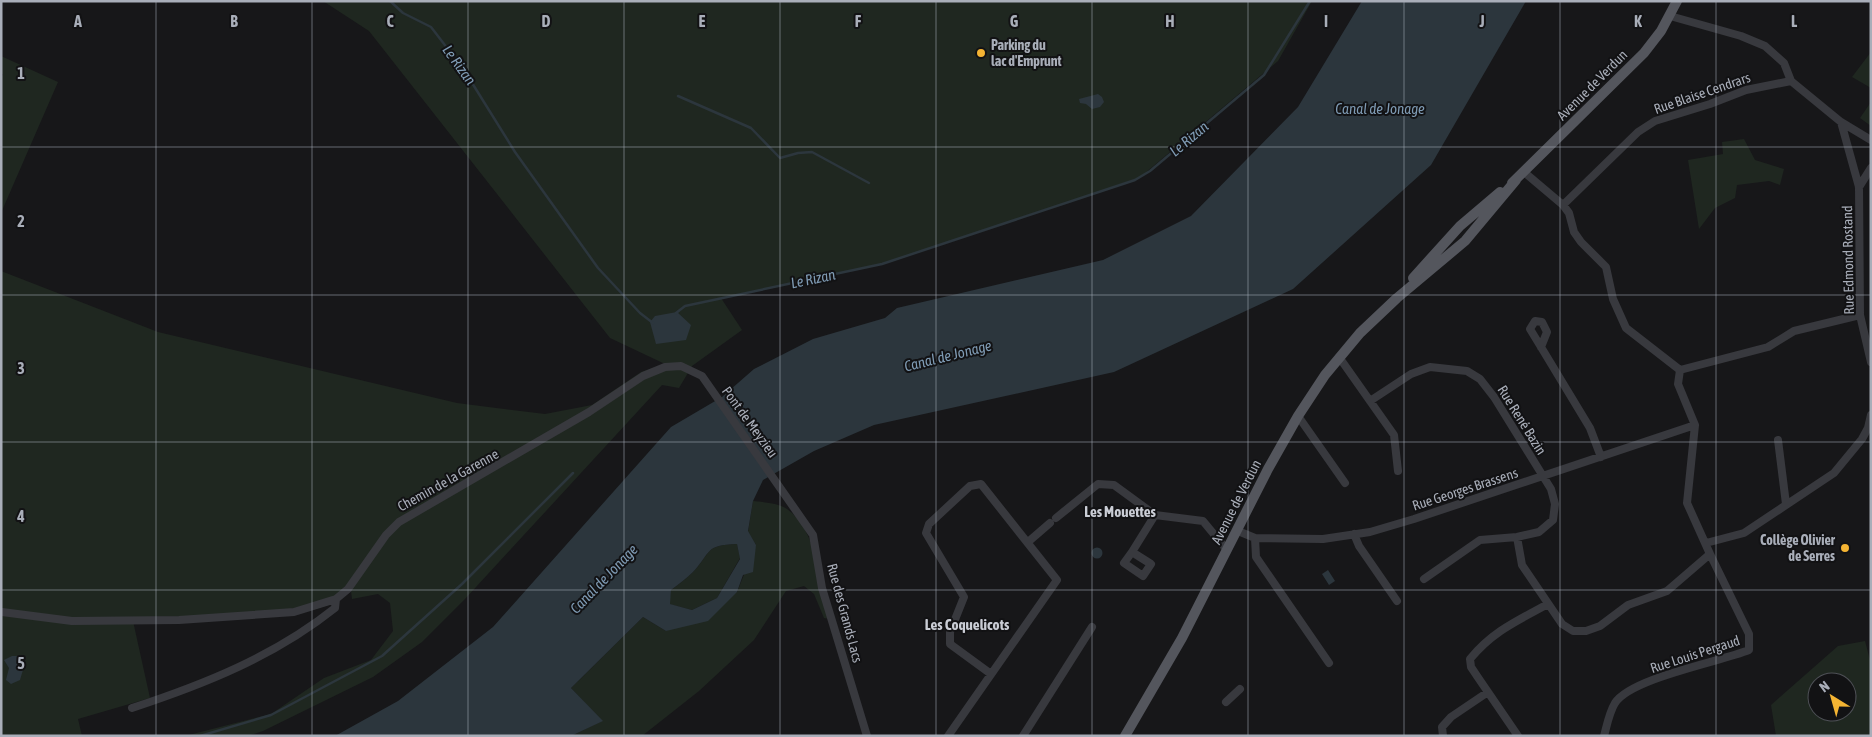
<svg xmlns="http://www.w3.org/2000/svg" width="1872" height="737" font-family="'Asap Condensed',sans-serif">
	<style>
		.green { fill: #1f2720; fill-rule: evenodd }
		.water { fill: #2c363d; fill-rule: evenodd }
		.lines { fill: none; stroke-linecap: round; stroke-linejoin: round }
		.stream { stroke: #2c363d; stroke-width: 2.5 }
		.minor { stroke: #38393e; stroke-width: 8 }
		.major { stroke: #54565d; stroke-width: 10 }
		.grid { fill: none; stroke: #a9aeb9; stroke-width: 1; stroke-opacity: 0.55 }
		.poi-dot { fill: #f4b433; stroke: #121214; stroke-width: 2 }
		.labels { text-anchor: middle; stroke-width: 4; stroke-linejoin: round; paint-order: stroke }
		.poi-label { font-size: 14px; font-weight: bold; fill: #a9aeb9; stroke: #121214; text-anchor: start }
		.street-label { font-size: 14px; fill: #a9aeb9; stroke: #121214 }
		.water-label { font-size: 15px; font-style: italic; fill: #7f9bb4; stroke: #121214 }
		.neighbourhood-label { font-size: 15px; font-weight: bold; fill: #cacdd5; stroke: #121214 }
		.grid-label { font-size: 16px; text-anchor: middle; font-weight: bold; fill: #a9aeb9; stroke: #121214; stroke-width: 4; stroke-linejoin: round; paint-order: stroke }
	</style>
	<rect width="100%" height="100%" fill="#171719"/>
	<path class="green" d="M323,1H1312L1278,61L1138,179L880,265L721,298L742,330L692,366L679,388L662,385L465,599L422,642L373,677L263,731L248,736H185L271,714L324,678L371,660L393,631L390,603L378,594L352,599L351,591L329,605L302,613L133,621L150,698L78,719L82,736H1V271L158,332L457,403L545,414L592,405L641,372L665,364L610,338L369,31Z
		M1871,52V88L1852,77Z
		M1,56L58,82L1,213V79L3,74H1Z
		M1871,102V126L1860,118Z
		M1744,139L1755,160L1784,169L1780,185L1769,181L1737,185L1735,198L1715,208L1699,229L1688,160L1723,154L1722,142Z
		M753,501C763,502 779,503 787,509C817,529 821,586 829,619L824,618L814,594L804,586L786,591L754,640L699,691L642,736H571L602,721L571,688L643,617L666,631L737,592L756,545L748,532Z
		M737,544L740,558L717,598L692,610L669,604L671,590C679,584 687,578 693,572C712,552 704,545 737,544Z
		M1865,641L1871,664V736H1776L1771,705L1838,646ZM1817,682H1847V712H1817Z"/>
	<path class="water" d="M1362,1H1526L1431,165L1293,289L1114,372L874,425L814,451L763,480L753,501L748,531L756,545L753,572L743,575L737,592L708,621L666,631L643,617L571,688L603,721L571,736H335L398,701L493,627L671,427L722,397L754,369L813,339L885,318L897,308L1103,260L1191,216L1298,107ZM737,544L740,559L717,598L692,610L670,604L671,590C679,584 687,578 693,572C712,552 704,545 737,544Z
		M1098,94L1102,97L1104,102L1100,107L1092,109L1086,104L1080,103L1079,99Z
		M677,312L691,325L686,340L656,344L650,322L655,316Z
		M1091.5 553a5.5 5.5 0 1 1 11 0a5.5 5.5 0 1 1-11 0Z
		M1328,570L1335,581L1329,585L1322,574Z
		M12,656H19L25,663L20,680L11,684L6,680L9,668L4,660Z"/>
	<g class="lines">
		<path class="stream" d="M390,1L403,13L431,27L464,70L515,152L598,268L640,313L653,323
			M678,96L751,128L780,158L798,153L812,152L869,183
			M676,313L685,306L882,264L1135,180L1150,171L1264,75L1310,1
			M200,736L271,715L382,656L462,584L573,473"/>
		<path class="minor" d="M1670,16L1741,36L1765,46L1784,63L1791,81L1841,122L1871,140
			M1841,122L1859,187L1860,315L1871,362
			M1859,187L1871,168
			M1563,205L1638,132L1655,121L1710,104L1746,90L1791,81
			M1541,347L1547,332L1542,322L1535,321L1530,329L1541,347L1590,428L1601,457
			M1339,357L1394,435L1398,471
			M1680,370L1768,347L1794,331L1860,315
			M1370,401L1411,374L1430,367L1467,371L1480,379L1494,397L1551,489L1555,504L1553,520L1539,532L1517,537L1480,540L1424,579
			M1298,416L1345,483
			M1778,440L1786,504
			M1056,518L1098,484L1114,485L1155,515L1203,521L1227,550
			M1238,531L1255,538L1323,539L1370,532L1414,519L1695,425
			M1354,534L1359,546L1397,601
			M1517,537L1522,565L1562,624L1573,631H1586L1600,626L1628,605L1667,591L1710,554L1687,503L1695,425L1678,384L1680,370L1626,328L1613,299L1606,267L1581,242L1574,232L1569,213L1563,205L1524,172
			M1255,538L1256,557L1329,663
			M1028,542L1050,523
			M1706,543L1744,533L1834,473L1862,439L1868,428L1871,415
			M1132,552L1124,563L1143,576L1151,564L1132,552L1155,515
			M2,612L72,621L179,620L294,612L336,599L348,589L386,535L399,522L589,412L643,376L665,367L681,366L702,376L813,535L822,588L867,736
			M1226,702L1240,689
			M132,708C205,684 275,656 335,608L336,599
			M948,736L1057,580L981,484L970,486L929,524L926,533L964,597L950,632V644L991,674
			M1023,736L1092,627
			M1443,736L1442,727L1451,717L1488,692
			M1518,736L1477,676L1471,667L1470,659C1493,631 1517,621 1548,604
			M1604,736C1607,725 1609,713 1615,703C1631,678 1719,662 1749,650V634L1710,554"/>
		<path class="major" d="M1512,183L1644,53L1661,31L1677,1
			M1413,278L1460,226L1500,192
			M1125,736L1182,638L1268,469L1298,416L1325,375L1360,333L1397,298L1465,241L1516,180"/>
	</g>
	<path class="grid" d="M156,1V736M312,1V736M468,1V736M624,1V736M780,1V736M936,1V736M1092,1V736M1248,1V736M1404,1V736M1560,1V736M1716,1V736M1,147H1871M1,295H1871M1,442H1871M1,590H1871"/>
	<g class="poi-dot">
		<circle cx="981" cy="53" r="5"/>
		<circle cx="1845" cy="548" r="5"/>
	</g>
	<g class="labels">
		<g class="poi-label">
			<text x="991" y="50">Parking du<tspan x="991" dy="16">lac d'Emprunt</tspan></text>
			<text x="1835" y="545" text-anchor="end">Collège Olivier<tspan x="1835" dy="16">de Serres</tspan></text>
		</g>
		<g class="street-label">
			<text transform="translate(1592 85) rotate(-45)" y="5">Avenue de Verdun</text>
			<text transform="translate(1702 93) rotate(-19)" y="5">Rue Blaise Cendrars</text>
			<text transform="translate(1848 260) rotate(-91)" y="5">Rue Edmond Rostand</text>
			<text transform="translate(1522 420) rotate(58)" y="5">Rue René Bazin</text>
			<text transform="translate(750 422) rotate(54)" y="5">Pont de Meyzieu</text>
			<text transform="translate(448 480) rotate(-29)" y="5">Chemin de la Garenne</text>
			<text transform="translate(1465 489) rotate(-18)" y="5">Rue Georges Brassens</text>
			<text transform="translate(1236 502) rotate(-63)" y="5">Avenue de Verdun</text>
			<text transform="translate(845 613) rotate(75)" y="5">Rue des Grands Lacs</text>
			<text transform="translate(1695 654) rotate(-18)" y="5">Rue Louis Pergaud</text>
		</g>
		<g class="water-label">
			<text transform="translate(459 65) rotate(54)" y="5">Le Rizan</text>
			<text x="1380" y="114">Canal de Jonage</text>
			<text transform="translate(1189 139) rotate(-40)" y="5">Le Rizan</text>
			<text transform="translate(813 279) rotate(-12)" y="5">Le Rizan</text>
			<text transform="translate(948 356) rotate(-14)" y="5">Canal de Jonage</text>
			<text transform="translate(604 579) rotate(-46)" y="5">Canal de Jonage</text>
		</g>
		<g class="neighbourhood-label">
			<text x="1120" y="517">Les Mouettes</text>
			<text x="967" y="630">Les Coquelicots</text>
		</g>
	</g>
	<g class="grid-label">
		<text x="78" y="27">A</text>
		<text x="234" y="27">B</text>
		<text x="390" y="27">C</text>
		<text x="546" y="27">D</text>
		<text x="702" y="27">E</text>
		<text x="858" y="27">F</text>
		<text x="1014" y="27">G</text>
		<text x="1170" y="27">H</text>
		<text x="1326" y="27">I</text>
		<text x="1482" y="27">J</text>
		<text x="1638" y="27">K</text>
		<text x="1794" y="27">L</text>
		<text x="21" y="79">1</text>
		<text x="21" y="227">2</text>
		<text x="21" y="374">3</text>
		<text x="21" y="522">4</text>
		<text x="21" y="669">5</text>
	</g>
	<rect width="1872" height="737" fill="none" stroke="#a9aeb9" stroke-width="5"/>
	<g transform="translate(1832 697) rotate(323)"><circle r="24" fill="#121214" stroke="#4e5056"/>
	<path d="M0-4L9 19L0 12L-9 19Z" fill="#f4b433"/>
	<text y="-8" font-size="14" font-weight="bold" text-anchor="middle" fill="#a9aeb9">N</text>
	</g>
</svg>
